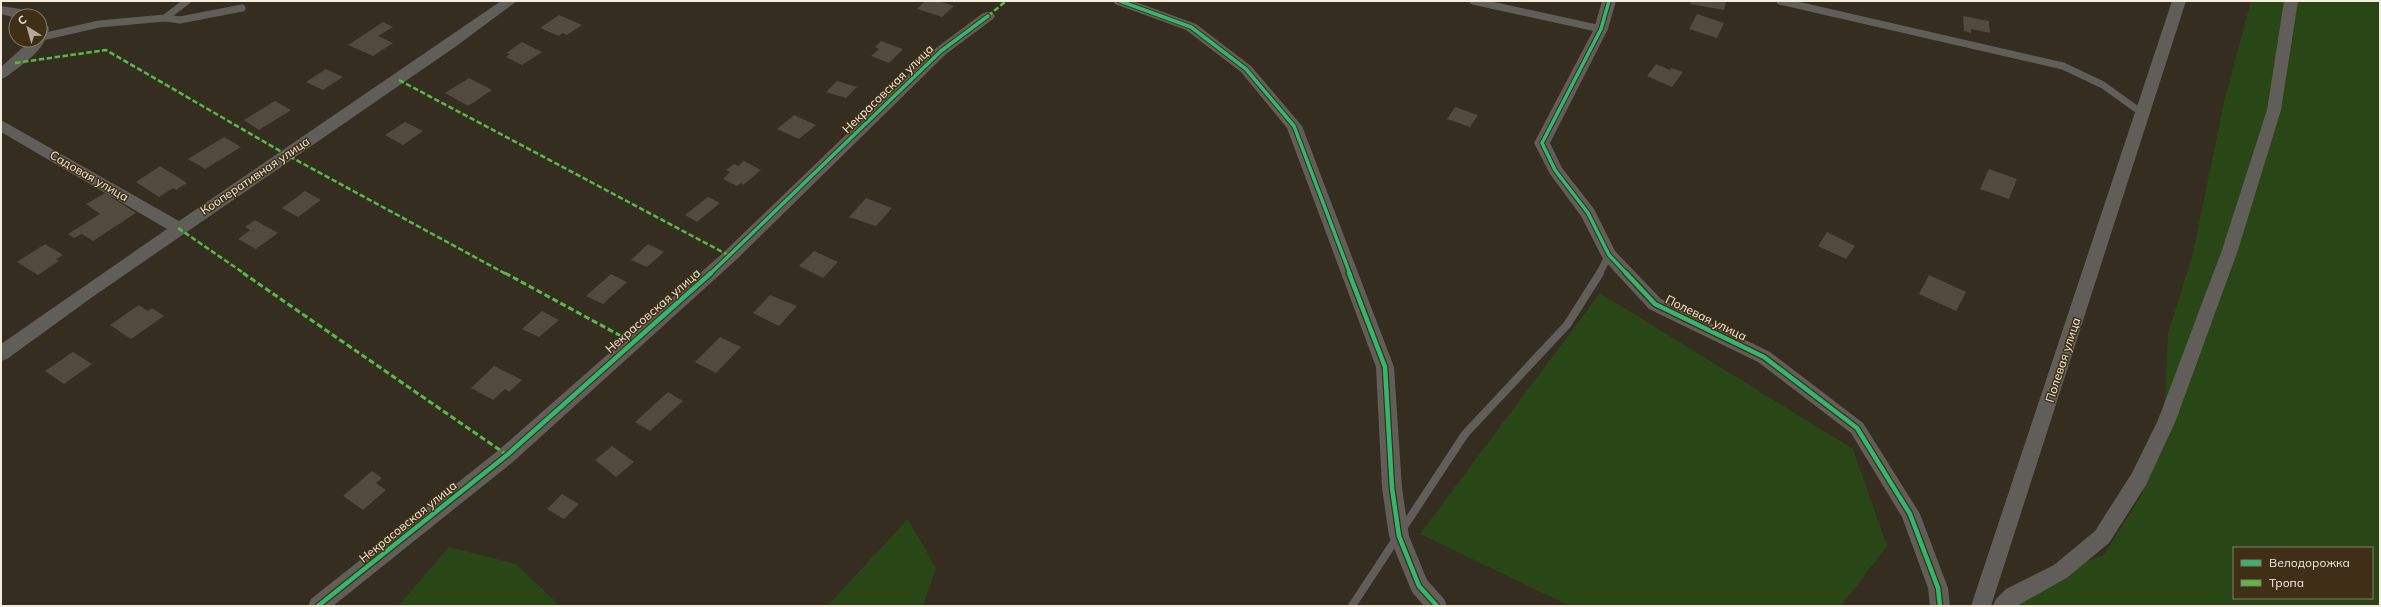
<svg xmlns="http://www.w3.org/2000/svg" width="2381" height="607" font-family="Mulish,sans-serif">
	<style>
		.green { fill: #294617; fill-rule: evenodd }
		.building { fill: #514a3f }
		.lines { fill: none; stroke-linecap: round; stroke-linejoin: round }
		.service-far1 { stroke: #615d58; stroke-width: 7 }
		.service { stroke: #615d58; stroke-width: 8 }
		.minor { fill: #615d58; fill-rule: evenodd }
		.quiet-far1 { stroke: #58b947; stroke-width: 2.5; stroke-dasharray: 5.5 2.5; stroke-linecap: butt }
		.quiet { stroke: #58b947; stroke-width: 3; stroke-dasharray: 6 3; stroke-linecap: butt }
		.cycleway-far1-casing { stroke: #3e2f16; stroke-width: 5.5 }
		.cycleway-casing { stroke: #3e2f16; stroke-width: 7 }
		.cycleway-far1 { stroke: #33b770; stroke-width: 3.5 }
		.cycleway { stroke: #33b770; stroke-width: 4.5 }
		.labels { text-anchor: middle; stroke-width: 3; stroke-linejoin: round; paint-order: stroke }
		.street-label { font-size: 12px; fill: #f5ecdd; stroke: #3e2f16 }
	</style>
	<rect width="100%" height="100%" fill="#352d1f"/>
	<path class="green" d="M2251,1H2380V606H1991L2050,575L2104,555L2142,494L2164,428L2168,334L2193,253L2224,102ZM2234,548H2372V598H2234Z
		M1600,293L1853,449L1887,546L1841,606H1570L1420,534Z
		M908,519L936,568L923,606H827Z
		M449,547L516,564L560,606H398Z"/>
	<path class="building" d="M925,1H939L954,6L942,17L917,9Z
		M1691,1H1726L1724,10L1690,4Z
		M1697,14L1724,23L1717,38L1689,29Z
		M559,15L582,25L567,35L563,33L559,36L540,28Z
		M1963,16L1989,21L1990,33L1971,29V33L1964,31Z
		M383,22L393,27L378,36L393,43L373,56L348,45Z
		M881,41L903,49L889,63L871,56L879,49L875,47Z
		M522,42L542,52L522,65L506,57L510,54L506,53Z
		M1656,64L1670,70L1671,68L1683,72L1672,87L1647,76Z
		M326,69L343,77L323,90L306,82Z
		M469,78L492,90L468,106L445,93Z
		M837,81L857,87L846,98L826,92Z
		M275,101L291,110L259,130L244,120Z
		M1455,107L1478,115L1470,127L1447,119Z
		M794,115L816,125L799,139L777,129Z
		M405,122L423,131L403,145L385,135Z
		M224,137L241,147L205,169L188,159Z
		M744,161L761,170L743,185L741,183L737,186L723,179L730,172L726,170L734,164L738,166Z
		M160,166L187,183L176,190L173,188L159,197L136,182Z
		M1989,169L2017,179L2009,199L1980,189Z
		M305,191L321,200L298,217L282,208Z
		M105,193L136,213L93,241L82,234L74,238L68,234L100,214L86,204Z
		M708,197L720,203L697,222L685,215Z
		M866,198L892,208L876,226L849,217Z
		M255,220L278,233L256,249L238,239L250,230L245,227Z
		M1827,232L1855,246L1846,259L1818,246Z
		M45,244L63,255L56,259L59,261L38,275L17,262Z
		M648,244L664,252L647,267L631,260Z
		M814,251L838,262L823,278L799,266Z
		M611,274L627,282L603,304L586,296Z
		M1929,275L1966,292L1956,311L1919,294Z
		M770,295L797,306L779,326L753,313Z
		M139,305L148,311L152,308L164,316L131,339L110,325Z
		M542,311L559,320L539,337L522,329Z
		M720,337L741,347L716,373L695,362Z
		M73,352L92,364L64,384L45,371Z
		M494,366L522,380L509,392L505,389L493,400L471,388Z
		M668,392L683,401L650,431L635,422Z
		M612,446L634,462L616,477L595,460Z
		M372,471L382,478L376,483L386,490L363,510L343,496Z
		M562,494L579,504L564,519L547,509Z"/>
	<g class="lines">
		<path class="service-far1" d="M1473,1L1601,29
			M1780,1L2063,66L2103,85L2142,113
			M165,18L180,20L242,8
			M42,37L99,24L165,18L187,1
			M1599,274L1609,255"/>
		<path class="service" d="M1352,606L1465,434L1567,325L1600,273"/>
		<path class="minor" d="M501,1H517L455,47L91,298L7,359L1,361V344L167,229L1,132V120L179,221Z
			M1113,1H1133L1196,24L1251,66L1302,126L1394,367L1402,488L1409,536L1427,580L1444,599L1447,606H1424L1412,592L1389,536L1382,488L1376,367L1287,128L1241,72L1186,30L1115,4Z
			M1602,1H1616L1608,29L1550,143L1562,168L1594,209L1615,251L1661,299L1770,352L1863,423L1920,514L1948,588L1950,606H1930L1928,588L1902,517L1851,433L1758,362L1649,309L1603,259L1581,216L1550,174L1534,143L1594,29Z
			M2172,1H2186L1991,606H1971Z
			M2284,1H2298L2281,110L2238,250L2176,420L2146,485L2109,543L2068,577L2017,606H1993L1996,599L2006,589L2054,565L2095,531L2132,473L2158,420L2222,250L2267,110Z
			M1,6L21,9L29,16H16V18L1,14Z
			M988,12L993,13L995,16L993,19L946,54L736,260L514,461L333,606H308L311,599L500,449L724,252L936,48L983,13Z
			M40,22L45,23L49,28C45,51 24,63 6,77L1,79V67L31,40H40Z"/>
		<path class="quiet-far1" d="M988,16L1006,1
			M15,63L106,50L287,155L506,274
			M399,80L730,256
			M178,228L245,274"/>
		<path class="quiet" d="M243,273L507,455
			M505,273L632,342"/>
		<g class="cycleway-far1-casing">
			<path id="cycleway-far1" d="M1120,1L1191,27L1246,69L1294,126L1350,274
				M1609,1L1601,29L1542,143L1555,170L1588,213L1609,255L1627,274
				M710,274L941,51L988,16"/>
		</g>
		<g class="cycleway-casing">
			<path id="cycleway" d="M1349,273L1385,367L1392,488L1399,536L1419,586L1437,606
				M1626,273L1655,304L1764,357L1857,428L1910,514L1938,588L1940,606
				M318,606L507,455L711,273"/>
		</g>
		<use href="#cycleway-far1" class="cycleway-far1"/>
		<use href="#cycleway" class="cycleway"/>
	</g>
	<g class="labels">
		<g class="street-label">
			<text transform="translate(888 89) rotate(-44)" y="4">Некрасовская улица</text>
			<text transform="translate(89 176) rotate(30)" y="4">Садовая улица</text>
			<text transform="translate(255 176) rotate(-34)" y="4">Кооперативная улица</text>
			<text transform="translate(653 311) rotate(-41)" y="4">Некрасовская улица</text>
			<text transform="translate(1706 318) rotate(26)" y="4">Полевая улица</text>
			<text transform="translate(2063 360) rotate(-72)" y="4">Полевая улица</text>
			<text transform="translate(408 522) rotate(-39)" y="4">Некрасовская улица</text>
		</g>
	</g>
	<rect width="2381" height="607" fill="none" stroke="#f5ecdd" stroke-width="4"/>
	<rect x="2233" y="547" width="140" height="52" fill="#3e2f16" stroke="#877b66"/>
	<rect x="2241" y="560" width="20" height="6" fill="#33b770" stroke="#877b66"/>
	<text x="2269" y="567" font-size="12" fill="#f5ecdd">Велодорожка</text>
	<rect x="2241" y="580" width="20" height="6" fill="#58b947" stroke="#877b66"/>
	<text x="2269" y="587" font-size="12" fill="#f5ecdd">Тропа</text>
	<g transform="translate(28 28) rotate(323)"><circle r="19" fill="#3e2f16" stroke="#877b66"/>
	<path d="M0-3L7 15L0 10L-7 15Z" fill="#b2a99a"/>
	<text y="-6" font-size="11" font-weight="bold" text-anchor="middle" fill="#f5ecdd">С</text>
	</g>
</svg>
